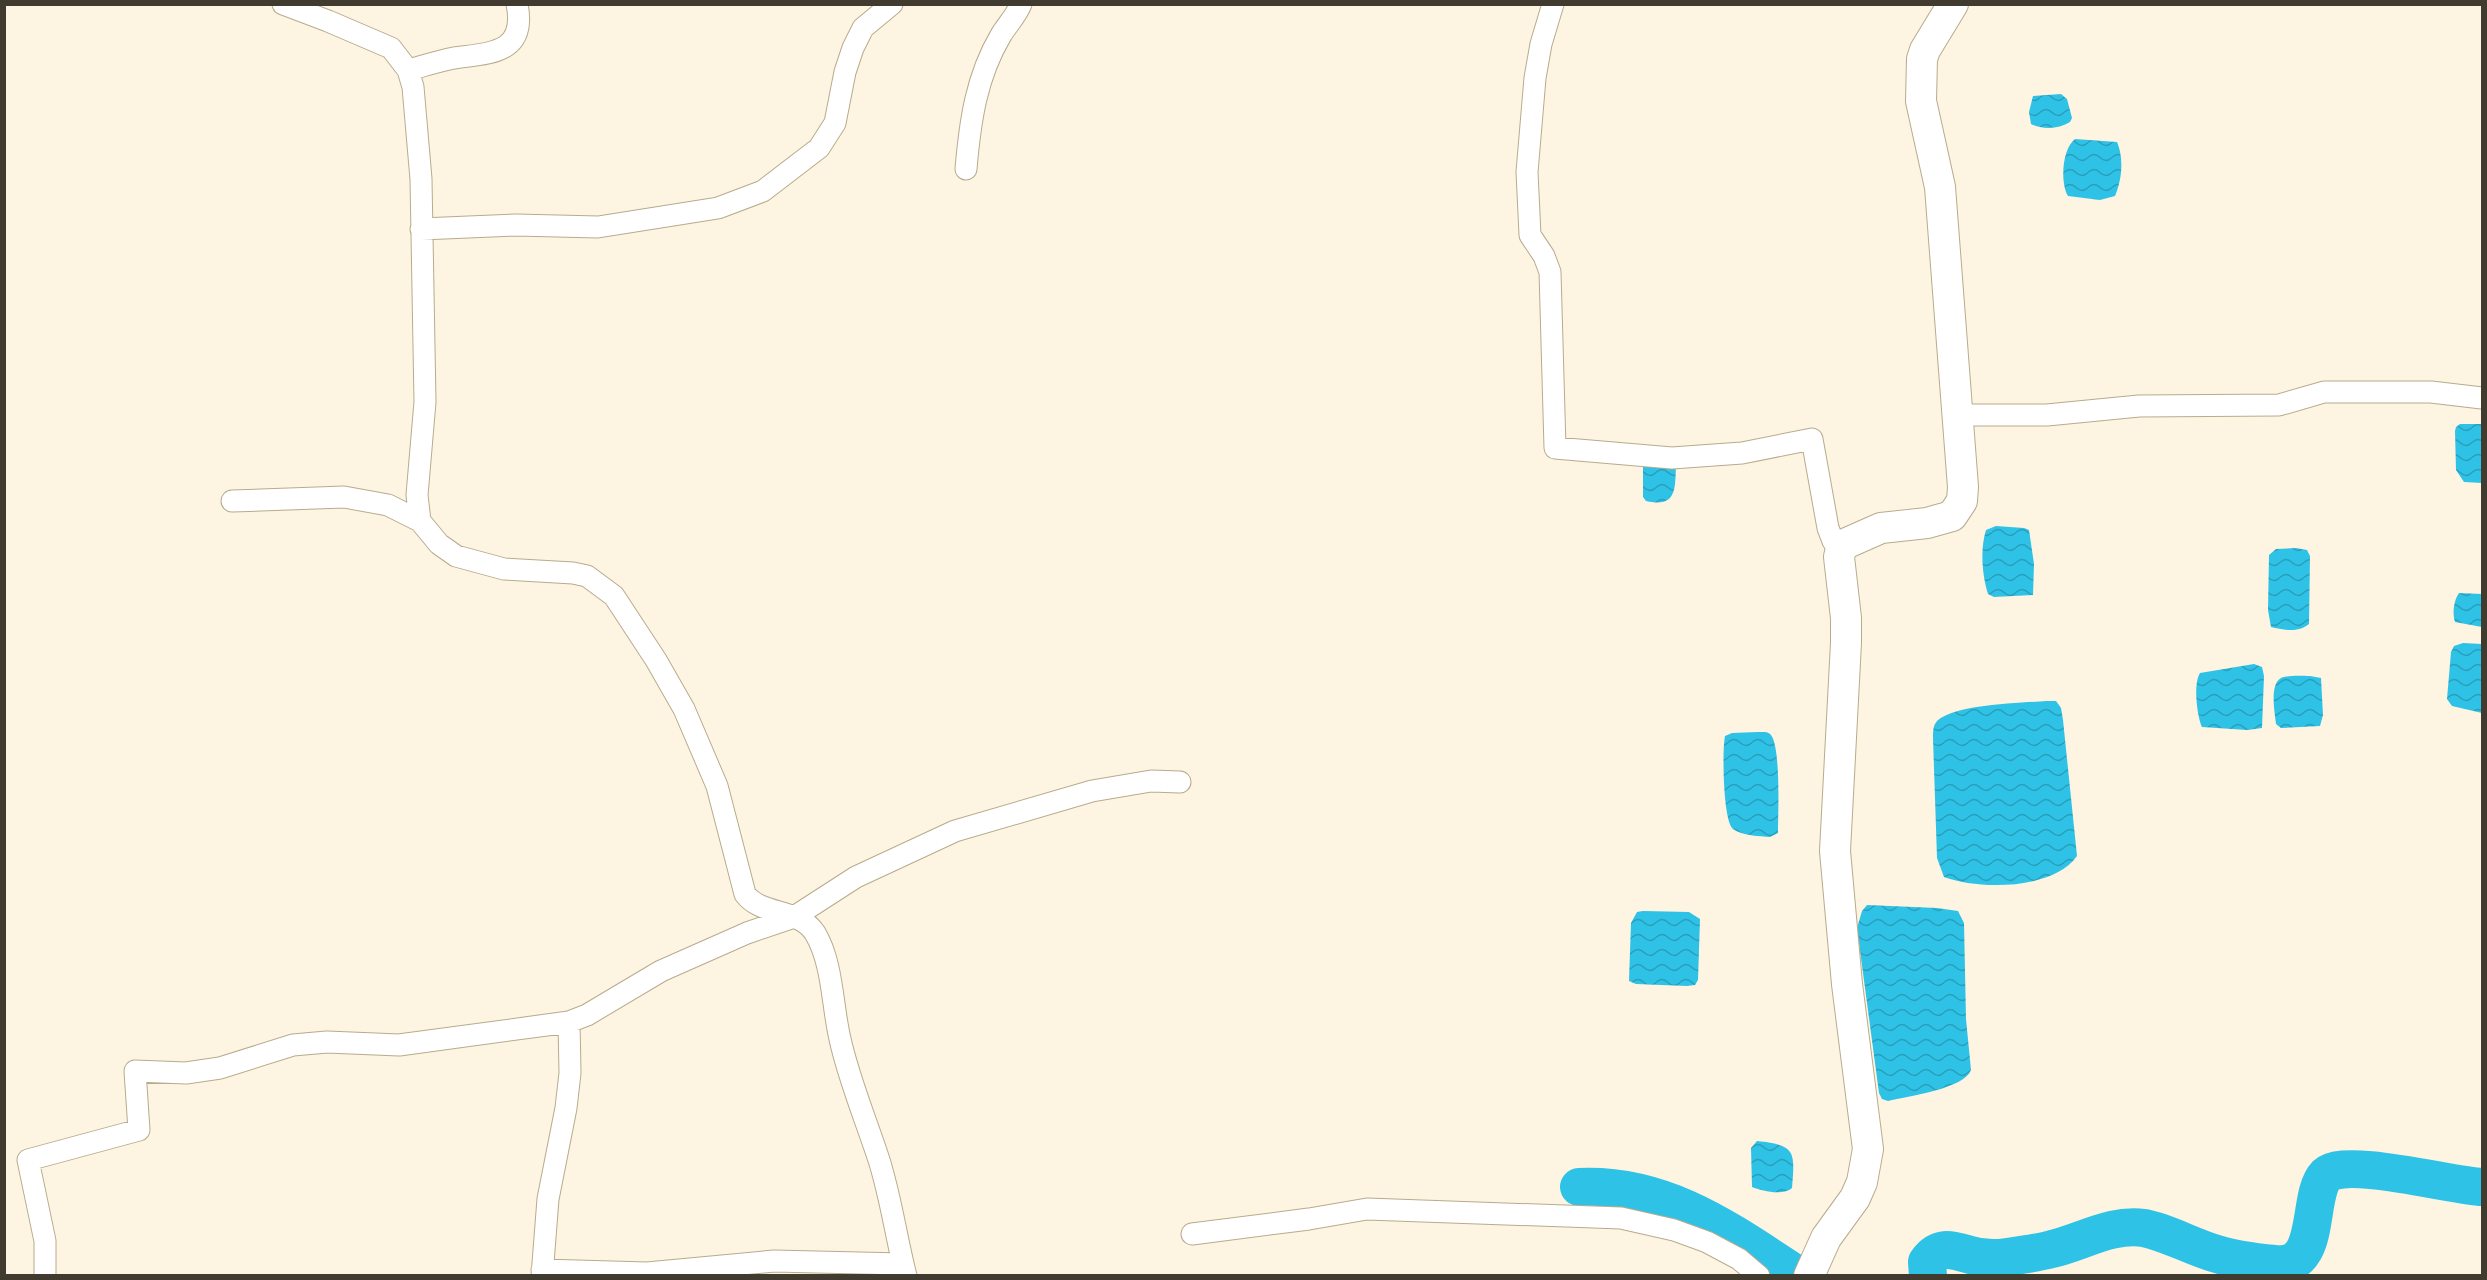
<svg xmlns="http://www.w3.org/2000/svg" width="2487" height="1280" font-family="Montserrat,sans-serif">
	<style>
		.water { fill: url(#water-waves) }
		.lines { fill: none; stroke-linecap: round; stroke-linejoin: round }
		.river { stroke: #2fc2e7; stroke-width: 38 }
		.street-casing { stroke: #b8ab8d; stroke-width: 23 }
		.secondary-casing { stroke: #b8ab8d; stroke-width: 32 }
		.street { stroke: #fff; stroke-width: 21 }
		.secondary { stroke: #fff; stroke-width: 30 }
	</style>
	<defs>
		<pattern id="water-waves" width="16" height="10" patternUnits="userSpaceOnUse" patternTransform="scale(1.5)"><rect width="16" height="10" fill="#2fc2e7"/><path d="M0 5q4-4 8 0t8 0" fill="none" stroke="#299fbc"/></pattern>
	</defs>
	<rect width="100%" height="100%" fill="#fdf4e1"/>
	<path class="water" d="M2061,94L2067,99L2072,118L2070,122C2059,129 2043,130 2031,124L2029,112L2033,96Z
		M2075,139L2117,142C2124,158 2122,180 2115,196L2100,200L2068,196C2060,183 2062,149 2075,139Z
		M2460,424H2482V483L2464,482L2456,470L2455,431L2456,427Z
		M1676,465C1675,489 1677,508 1646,501L1643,497V466Z
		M1996,526L2024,528L2029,530L2034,564L2033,595L1994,597L1988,594C1982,575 1980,549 1986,530Z
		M2296,548L2307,550L2310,556L2309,624C2298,633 2284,630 2271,627L2268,610L2269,555L2276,549Z
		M2459,593L2482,594V627L2455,622C2452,613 2454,600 2459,593Z
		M2463,643L2482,644V713L2452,706L2447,699L2451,652L2454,646Z
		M2254,664L2262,667L2264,676L2262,728L2247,730L2202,727C2197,716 2193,684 2200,673Z
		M2310,676L2321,678L2323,715L2320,726L2281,728L2276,724C2275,713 2269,685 2281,678C2288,675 2302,676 2310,676Z
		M2046,701H2056L2061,708L2063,720L2077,856C2053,890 1979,890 1944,877L1937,858L1933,738C1933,734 1933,727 1935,724C1946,704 2024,703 2046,701Z
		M1758,732C1763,732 1768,731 1771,735C1781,748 1778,814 1778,833L1770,837C1760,836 1742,836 1733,829C1723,821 1722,750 1725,736L1732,733Z
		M1867,905L1937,908L1958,911L1964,923L1966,1019L1971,1070C1964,1089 1908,1096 1888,1101L1882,1099L1879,1093L1857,928L1862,911Z
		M1643,911L1689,912L1700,919L1698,980L1695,985L1687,986L1636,984L1629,981L1631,923L1637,912Z
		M1757,1141C1796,1145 1795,1151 1792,1188C1783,1196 1762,1191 1752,1187L1751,1148Z"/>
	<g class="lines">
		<path class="river" d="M1579,1187C1666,1183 1730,1231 1799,1276
			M1928,1276L1927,1262C1938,1246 1950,1249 1967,1254C1979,1258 1994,1259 2007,1257C2022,1255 2037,1253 2052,1249C2082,1242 2112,1223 2144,1228C2169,1233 2192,1247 2217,1254C2235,1260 2255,1262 2275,1264C2323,1270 2306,1196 2326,1175C2344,1157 2454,1186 2482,1187"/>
		<g class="street-casing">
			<path id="street" d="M283,4L328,21L391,48L408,70L413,87L421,179L425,402L417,495L420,521L439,544L456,556L504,569L573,573L587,576L614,596L656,660L684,709L717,786L745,894C761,916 799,908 815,933C833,963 832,1005 840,1039C849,1080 866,1120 879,1160C891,1198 896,1237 906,1276
				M1553,4L1541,44L1535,78L1527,172L1530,235L1544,256L1550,272L1555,448L1672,458L1742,453L1812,439L1828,528L1833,541L1841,549
				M408,70C423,66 439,61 454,58C490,53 527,54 517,4
				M966,169C970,122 976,77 1001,35C1007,25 1016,16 1021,4
				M421,229L516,225L598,227L718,208L763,191L819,148L835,123L845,72L853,48L863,28L892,4
				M1959,415H2047L2139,406L2279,405L2324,392H2431L2482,398
				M232,501L344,497L388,505L420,521
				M1192,1234L1309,1219L1367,1209L1621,1218L1674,1230L1707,1242L1739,1259L1759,1276
				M542,1270L647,1273L774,1261L903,1264
				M45,1276V1241L28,1160L139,1130L135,1071L186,1073L220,1068L293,1045L327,1042L399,1045L569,1022L587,1015L661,971L747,933L794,917L856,877L955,831L1092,791L1151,781L1180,782
				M542,1276L548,1199L566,1108L570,1073L569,1022"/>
		</g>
		<g class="secondary-casing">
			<path id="secondary" d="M1809,1276L1826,1238L1855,1198L1862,1182L1868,1149L1847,984L1835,851L1846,643V618L1839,557L1841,549L1847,543L1881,528L1927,523L1952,516L1962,501L1963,487L1940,187L1921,101L1922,59L1925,50L1953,4"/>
		</g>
		<use href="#street" class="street"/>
		<use href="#secondary" class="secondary"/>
	</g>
	<rect width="2487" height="1280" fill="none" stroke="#403b2e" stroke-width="12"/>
</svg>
